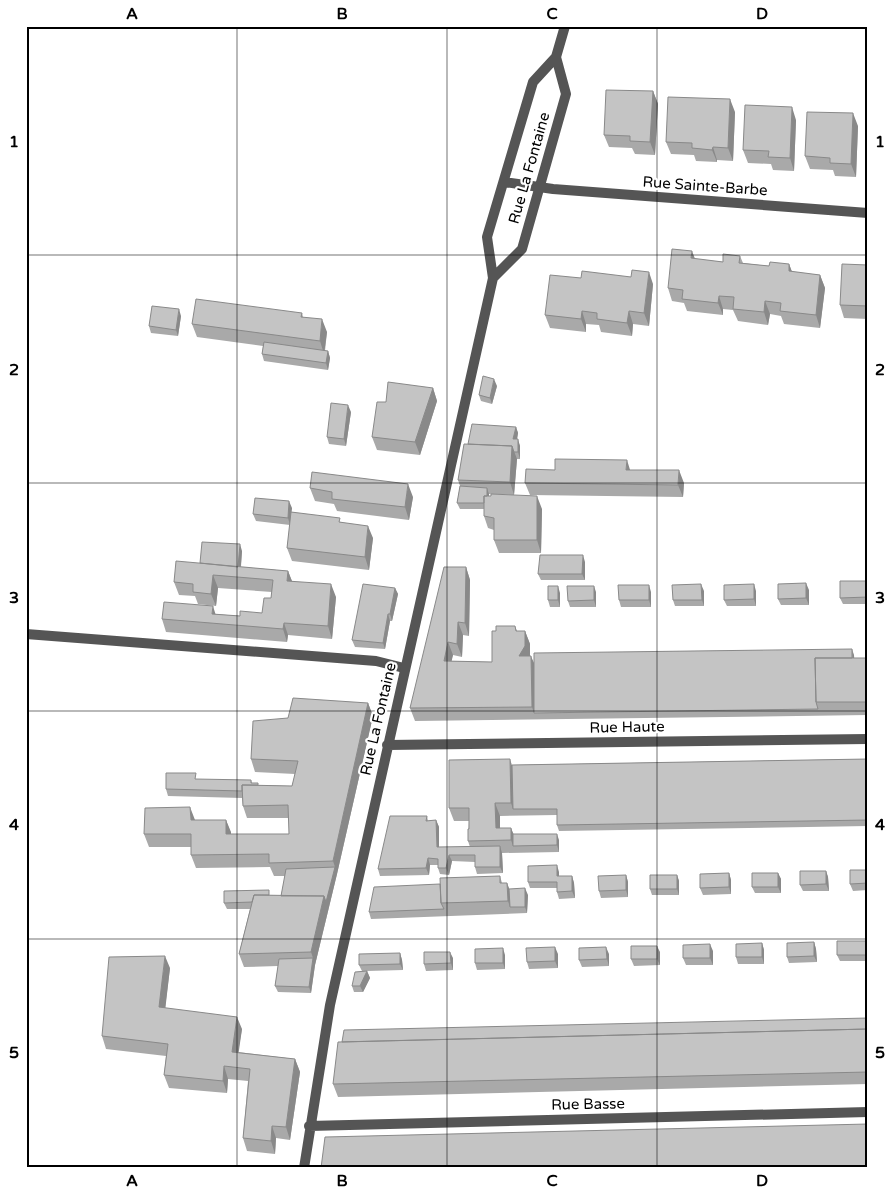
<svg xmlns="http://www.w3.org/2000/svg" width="894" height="1194" font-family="'Varela Round',sans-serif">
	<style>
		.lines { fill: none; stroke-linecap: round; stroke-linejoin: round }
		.service { stroke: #555; stroke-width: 10 }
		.minor { stroke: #555; stroke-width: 10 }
		.wall { fill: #a9a9a9 }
		.shaded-wall { fill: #898989 }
		.building { fill: #c4c4c4; stroke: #898989 }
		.grid { fill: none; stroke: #000; stroke-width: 1; stroke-opacity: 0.55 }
		.labels { text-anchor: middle; stroke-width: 4.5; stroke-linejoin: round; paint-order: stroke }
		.street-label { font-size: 15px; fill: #000; stroke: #fff }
		.neatline { fill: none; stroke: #000; stroke-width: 2 }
		.grid-label { font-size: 16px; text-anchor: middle; font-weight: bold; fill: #000 }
	</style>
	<rect width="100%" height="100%" fill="#fff"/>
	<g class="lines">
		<path class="service" d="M26,634L376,661L404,668"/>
		<path class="minor" d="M504,182L553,189L868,213
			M493,278L522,249L566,94L556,57
			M387,745L868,739
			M309,1126L868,1112
			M304,1168L330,1005L493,278L487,237L533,82L556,57L565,26"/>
	</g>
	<path class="wall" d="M653,91L658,104L655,155L635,154L632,148L609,147L604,135Z
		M735,112L733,161L717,160V162L696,161L694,155L671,154L666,142Z
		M796,120L794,171L773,170L771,164L748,163L743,150Z
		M858,126L856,177L835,176L833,170L810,169L805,156Z
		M740,256L743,263L769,266L789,264L792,272L820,275L825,288L820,328L784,324L781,316L770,314L768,325L738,321L733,310L723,309V315L687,311L684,303L672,301L668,288L695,259L723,262Z
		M868,265V319L844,318L840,305Z
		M653,284L649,326L633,324L632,336L601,332L599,325L586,324V332L550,328L545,315Z
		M302,313L303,317L327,332L325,351H328L330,358L328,370L264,361L262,354L263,346L197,337L192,324Z
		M181,316L178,336L151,333L149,326Z
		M497,386L492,404L481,401L479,395Z
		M433,388L437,401L420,455L377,450L372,437L386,402Z
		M351,412L346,446L329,444L327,437Z
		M516,427L518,433L517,439L520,446V459H517L514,495L489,494V496L542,509L541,553H499L494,540V530L488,528L484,516V509H460L457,503L460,486L458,480L468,444Z
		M630,470L684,483L683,497L530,495L525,483Z
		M310,488L413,497L409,520L337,511L334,504L315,501Z
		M292,508L291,512L341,522L373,538L369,570L292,561L287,548L290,525L256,521L253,514Z
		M242,551L241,567L288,571L292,581L336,597L332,639L288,635L287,642L166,632L162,619L215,614L240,616L262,613L271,598L272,592L218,588L216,606L198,604L195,596L179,595L174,582L200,563Z
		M585,562V580H541L538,574Z
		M466,567L470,580L469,636L463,635L462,657L453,655L451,661L492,662L515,626L517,631H525L530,644V656L534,663L852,649L854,658H868V715L415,721L410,708Z
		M868,582V604H843L840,598Z
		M395,588L398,594L392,621H390L385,649L355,647L352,640Z
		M809,590V605H781L778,599Z
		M704,591V606H675L673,600Z
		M756,591V606H727L724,600Z
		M596,592V607H570L568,601Z
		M651,592V607H621L619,600Z
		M560,593V607H550L548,600Z
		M368,703L373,716L337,874L315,965L311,993L278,992L275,986L278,966L244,967L239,954L250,909H227L224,903L271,895L281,896L285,876H274L270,867L196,868L191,855V847H149L144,834L195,820H226L231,834H289V818H247L243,806L242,798L168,796L166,789L251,780L252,783H258V785L292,786L295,774L255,772L251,759L288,718Z
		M868,759V826L559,831L557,825V815L500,816V828H511L513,834L559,840V852L502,853L503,873L477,874L475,867V862L452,861L449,875L440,874L438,868V865H430L429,875L380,876L378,869L427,816L428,821L436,820L439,827V847H470L468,841L469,821H454L449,808L512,765Z
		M868,870V890L853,891L850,884Z
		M826,871L828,877L829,891H803L800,885Z
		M559,872V876H572L574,883L575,898L559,899L557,892V888H530L528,882Z
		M729,873L731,880V894L703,895L700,888Z
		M778,873L781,879V893H755L752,887Z
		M626,875L628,882V897L601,898L599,891Z
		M677,875L679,881V895H652L650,889Z
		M500,876L502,883H507L509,889L528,895L527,913L371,919L369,912L440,884Z
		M866,941L868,946V961H840L837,955Z
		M814,942L816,949L817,962L789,963L787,957Z
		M762,943L764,950V964H738L736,957Z
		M713,951V965H686L683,958Z
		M660,952V965L634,966L631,959Z
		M400,953L402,960L403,970L367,971L370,978L363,992H354L352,986L362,971L359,965Z
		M558,954V968L529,969L527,962Z
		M609,954V966L582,967L579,960Z
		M505,955V969L477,970L475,963Z
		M453,958V970L426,971L424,964Z
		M170,968L165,1008L242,1029L238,1052L295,1059L300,1072L290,1140L276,1138L275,1154L247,1151L243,1138L248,1081L228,1079L227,1093L169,1088L164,1075L166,1056L106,1049L102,1036Z
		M868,1018V1084L338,1097L333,1084Z"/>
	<path class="shaded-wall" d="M653,91L658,104L655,155L650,142Z
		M730,99L735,112L733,161L728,148Z
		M792,107L796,120L794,171L790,158Z
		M853,113L858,126L856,177L851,164Z
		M713,147L717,160V162L712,150Z
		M692,251L697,264L691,258Z
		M789,264L794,277L789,271Z
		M649,272L653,284L649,326L644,313Z
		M820,275L825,288L820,328L816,315Z
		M719,296L723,309V315L718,303Z
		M765,301L770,314L768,325L764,312Z
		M179,309L181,316L178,336L176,330Z
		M582,311L586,324V332L581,319Z
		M629,311L633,324L632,336L627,323Z
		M322,319L327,332L324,354L320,341Z
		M328,351L330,358L328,370L326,363Z
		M494,379L497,386L492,404L490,398Z
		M433,388L437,401L420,455L415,442Z
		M348,405L351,412L346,446L344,439Z
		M516,427L518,433L516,445L513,439Z
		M518,439L520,446V459L518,452Z
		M512,446L517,459L514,495L510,482Z
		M627,460L631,473L626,470Z
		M679,470L684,483L683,497L678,485Z
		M408,484L413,497L409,520L405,507Z
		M487,488L489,494V509L487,503Z
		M537,496L542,509L541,553L537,540Z
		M289,501L292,508L290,525L288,518Z
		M368,526L373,538L369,570L365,557Z
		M240,544L242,551L240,576L237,570Z
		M583,555L585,562V580L582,574Z
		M466,567L470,580L469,636L465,623Z
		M288,571L293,584L287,581Z
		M213,575L218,588L216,606L211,594Z
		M806,583L809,590V605L806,598Z
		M331,584L336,597L332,639L328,626Z
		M701,584L704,591V606L702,600Z
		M754,584L756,591V606L754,599Z
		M649,585L651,592V607L649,600Z
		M558,586L560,593V607L558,600Z
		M594,586L596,592V607L594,600Z
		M395,588L398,594L392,621L390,614Z
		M213,606L217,619L212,614Z
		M388,614L390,621L385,649L383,643Z
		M458,622L463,635L462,657L457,644Z
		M284,623L288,635L287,642L283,629Z
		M525,631L530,644V659L519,656Z
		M448,642L453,655L449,673L444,661Z
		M852,649L854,655L855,671L853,664Z
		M531,656L536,668L534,713L532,707Z
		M368,703L373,716L337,874L315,965L311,993L309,987L313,958L311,952L324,896L335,867L333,861Z
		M510,759L514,772L513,809L511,803Z
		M495,803L500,816V840L496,828Z
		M190,807L195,820H191Z
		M226,820L231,832V847L226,834Z
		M436,820L439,827V854L437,847Z
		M511,828L516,840L513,846L511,840Z
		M557,834L559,840V852L557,845Z
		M500,846L502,853L503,873L500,867Z
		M449,855L452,861L449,875L446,868Z
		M428,858L430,865L429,875L426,868Z
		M557,865L559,872V882L557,876Z
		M826,871L828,877L829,891L826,884Z
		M729,873L731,880V894L729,887Z
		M778,873L781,879V893L778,887Z
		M626,875L628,882V897L626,890Z
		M677,875L679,881V895L677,889Z
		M572,876L574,883L575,898L572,891Z
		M507,883L512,896L510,907L508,901Z
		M525,888L528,895L527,913L525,907Z
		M866,941L868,946V960L866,955Z
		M814,942L816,949L817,962L814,956Z
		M762,943L764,950V964L762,957Z
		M710,944L713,951V965L710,958Z
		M657,946L660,952V965L657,959Z
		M555,947L558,954V968L555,961Z
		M606,947L609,954V966L607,959Z
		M503,948L505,955V969L503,963Z
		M450,952L453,958V970L451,963Z
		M400,953L402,960L403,970L400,964Z
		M165,956L170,968L164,1020L159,1007Z
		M367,971L370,978L363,992L360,986Z
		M237,1017L242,1029L237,1064L232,1052Z
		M295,1059L300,1072L290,1140L286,1127Z
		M224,1066L228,1079L227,1093L223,1081Z
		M272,1126L276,1138L275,1154L271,1141Z"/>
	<path class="building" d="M606,90L653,91L650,142L630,141V136L604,135Z
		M668,97L730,99L728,148L713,147L712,150L692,148V143L666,142Z
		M745,105L792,107L790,158L768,157L769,151L743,150Z
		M807,112L853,113L851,164L830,163V158L805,156Z
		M868,134V165H866Z
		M672,249L692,251L691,258L723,262V254L740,256L739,263L769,266L770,262L789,264V271L820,275L816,315L780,311L781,303L765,301L764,312L733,309L734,297L719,296L718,303L682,299L683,290L668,288Z
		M842,264L868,265V306L840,305Z
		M632,270L649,272L644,313L629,311L627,323L597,319V313L582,311L581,319L545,315L550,275L581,278L582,271L631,277Z
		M196,299L302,313L301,317L322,319L320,341L192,324Z
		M152,306L179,309L176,330L149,326Z
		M264,342L328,351L326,363L262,354Z
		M483,376L494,379L490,398L479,395Z
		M388,382L433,388L415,442L372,437L377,402H386Z
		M331,403L348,405L344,439L327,437Z
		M472,424L516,427L513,439H518V452H514L512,446L468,444Z
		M464,444L512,446L510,482L458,480Z
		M555,459L627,460L626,470H679L678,485L525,483L526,469L555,470Z
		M312,472L408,484L405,507L332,499V492L310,488Z
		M460,486L487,488V496H484V503H457Z
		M491,494L537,496V540H494V518L484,516V496H491Z
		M255,498L289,501L288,518L253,514Z
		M291,512L340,518L339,522L368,526L365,557L287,548Z
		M202,542L240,544L238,567L200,563Z
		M540,555H583L582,574H538Z
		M176,561L288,571L287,581L331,584L328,626L284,623L283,629L162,619L164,602L213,606L212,614L240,616V611L262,613L264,598H271L273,580L213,575L211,594L193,592V584L174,582Z
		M444,567H466L465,623L458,622L457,644L448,642L444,661L492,662V631H496V626H515L516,631H525V646L519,656H531L532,707L410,708Z
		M840,581H867L868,597L840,598Z
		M806,583V598L778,599V584Z
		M363,584L395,588L390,614H388L383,643L352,640Z
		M701,584L702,600H673L672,585Z
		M754,584V599L724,600V585Z
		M618,585H649V600H619Z
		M548,586H558V600H548Z
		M567,586H594V600L568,601Z
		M852,649V658H815L816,702L818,709L534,713V653Z
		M815,658H868V702H816Z
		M293,698L368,703L333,861L269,863V854L191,855V834H144L145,808L190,807L191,820H226V834H289L288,805L243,806L242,785L292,786L298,761L251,759L253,721L288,718Z
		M510,759L511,803H495L496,828H511V840L468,841V829H469V808H449V760Z
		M868,759V820L557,825V809H513L512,765Z
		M166,773H196L195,779L251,780V783H258V785H242V791L166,789Z
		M390,816H427L426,821L436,820L437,847L500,846V867H475V855H449L446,868H438V859L428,858L426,868L378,869Z
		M513,834H557V845L513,846Z
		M557,865V876H572V891L557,892V882H528V866Z
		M335,867L326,902L324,896H281L286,869Z
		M850,870H868V883L850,884Z
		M800,871H826V884L800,885Z
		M729,873V887L700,888V874Z
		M752,873H778V887H752Z
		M626,875V890L599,891L598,876Z
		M650,875H677V889H650Z
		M500,876V883H507L508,901L441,903L440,878Z
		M440,884L441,903L444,909L369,912L374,887Z
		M525,888V907H510L509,889Z
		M269,890V895H254L252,902L224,903V891Z
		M254,895L324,896L311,952L239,954Z
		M837,941H866V955H837Z
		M814,942V956L787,957V943Z
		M762,943V957H736V944Z
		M710,944V958H683V945Z
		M631,946H657V959H631Z
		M555,947V961L527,962L526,948Z
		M606,947L607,959L579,960V948Z
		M503,948V963H475V949Z
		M424,952H450L451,963L424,964Z
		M400,953V964L359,965V954Z
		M165,956L159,1007L237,1017L232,1052L295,1059L286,1127L272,1126L271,1141L243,1138L250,1069L224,1066L223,1081L164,1075L168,1044L102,1036L109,957Z
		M313,958L309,987L275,986L279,959Z
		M367,971L360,986H352L355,972Z
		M868,1018V1029L342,1042L344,1030Z
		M868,1029V1072L333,1084L338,1042Z
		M868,1124V1168H321L325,1137Z"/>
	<path class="grid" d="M237,26V1168M447,26V1168M657,26V1168M26,255H868M26,483H868M26,711H868M26,939H868"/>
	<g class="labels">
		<g class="street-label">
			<text transform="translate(529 168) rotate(-74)" y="5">Rue La Fontaine</text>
			<text transform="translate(705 186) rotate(4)" y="5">Rue Sainte-Barbe</text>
			<text transform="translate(378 719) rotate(-77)" y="5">Rue La Fontaine</text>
			<text transform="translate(627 727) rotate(-1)" y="5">Rue Haute</text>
			<text transform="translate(588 1104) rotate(-1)" y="5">Rue Basse</text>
		</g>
	</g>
	<rect width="894" height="1194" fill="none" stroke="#ffffff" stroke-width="55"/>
	<rect x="28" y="28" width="838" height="1138" class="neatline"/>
	<g class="grid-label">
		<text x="132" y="19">A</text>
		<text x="342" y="19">B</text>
		<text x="552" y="19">C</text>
		<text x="762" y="19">D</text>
		<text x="14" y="147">1</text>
		<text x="880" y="147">1</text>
		<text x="14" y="375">2</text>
		<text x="880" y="375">2</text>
		<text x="14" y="603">3</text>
		<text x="880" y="603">3</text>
		<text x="14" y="830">4</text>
		<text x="880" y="830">4</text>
		<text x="14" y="1058">5</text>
		<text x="880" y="1058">5</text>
		<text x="132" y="1186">A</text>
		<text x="342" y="1186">B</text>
		<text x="552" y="1186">C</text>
		<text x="762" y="1186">D</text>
	</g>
</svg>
